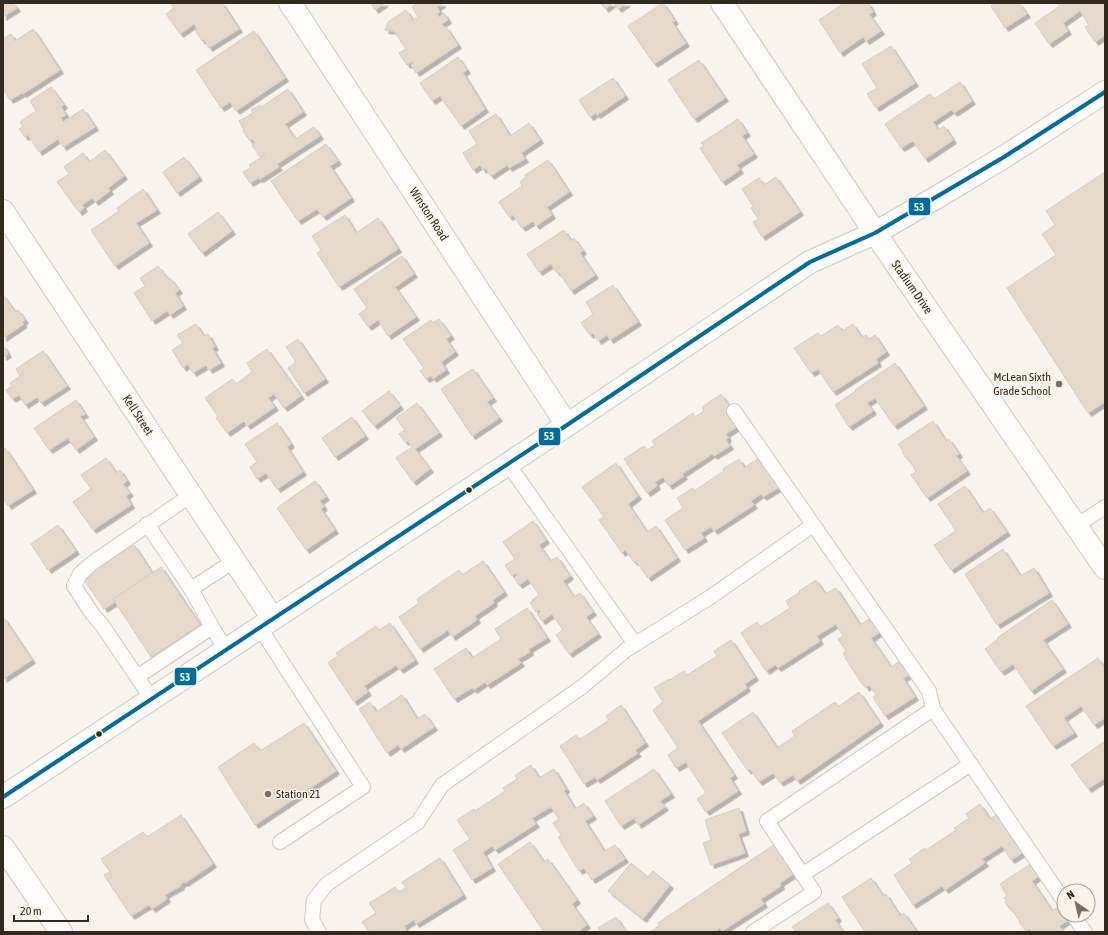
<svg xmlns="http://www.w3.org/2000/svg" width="1108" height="935" font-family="'Asap Condensed',sans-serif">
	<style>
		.building { fill: #e6d9ca; stroke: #d5cec6; filter: url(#shadow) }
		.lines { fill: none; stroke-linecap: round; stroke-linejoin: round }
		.service-casing { stroke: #cfc8c0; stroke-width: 16 }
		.minor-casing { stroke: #cfc8c0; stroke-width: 24 }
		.tertiary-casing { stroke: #cfc8c0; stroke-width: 24 }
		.service { stroke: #fefdfc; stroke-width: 14 }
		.minor { stroke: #fefdfc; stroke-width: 22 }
		.tertiary { stroke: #fefdfc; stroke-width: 22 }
		.bus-1-casing { stroke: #fdf3e8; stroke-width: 7 }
		.bus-1 { stroke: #006d9e; stroke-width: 4 }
		.poi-dot { fill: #777067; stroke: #fdf3e8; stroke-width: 1.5 }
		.bus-dot { fill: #32291f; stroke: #fdf3e8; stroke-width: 1.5 }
		.labels { text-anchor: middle; stroke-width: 3; stroke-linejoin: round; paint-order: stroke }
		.street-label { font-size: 12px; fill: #32291f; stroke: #fdf3e8 }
		.poi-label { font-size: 12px; fill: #32291f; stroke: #fdf3e8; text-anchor: end }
		.line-badge { stroke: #fdf3e8; stroke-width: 1.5 }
		.badge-label { font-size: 11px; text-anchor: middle; font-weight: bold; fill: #fff }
	</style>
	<defs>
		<filter id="shadow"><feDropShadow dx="3.5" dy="3.5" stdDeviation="0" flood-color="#0004"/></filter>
	</defs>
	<rect width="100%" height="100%" fill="#f8f3ed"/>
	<path class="building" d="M3,3H13L17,8L3,17Z
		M173,3H222L239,29L209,48L204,39L202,41L195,30L197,29L194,24L180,34L166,14L174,8L171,4Z
		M371,3H385L375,10Z
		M417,3H442V4L437,7L440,12L437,14L439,17L444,13L448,20L442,24L444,27H446L458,45L416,73L411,65L413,63V61L407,65L399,53L406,49L394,31L385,30L388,22L406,10L413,21L418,17L412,7Z
		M601,3H613L605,9Z
		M614,3H627L618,9Z
		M663,3L675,21L672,22L686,43L654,64L628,26Z
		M844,3H868L873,12L869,14L881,31L866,41L863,37L840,53L819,20Z
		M996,3H1019L1027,14L1005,28L991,6Z
		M1058,3H1105V35L1095,42L1085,27L1089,25L1080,11L1063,23L1068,31L1049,44L1035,23L1060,6Z
		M33,29L60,70L23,94L22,93L10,100L3,89V39L11,34L15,41Z
		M254,31L285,78L236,111L230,102L221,108L196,70Z
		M891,46L915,83L876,108L867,94L877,88L862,64Z
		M458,57L467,70L463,73L485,109L461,126L440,96L432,101L420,83Z
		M699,60L725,98L694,119L668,80Z
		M613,78L625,96L597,115L596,113L590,117L579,100Z
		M960,82L972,101L954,113L951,110L933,122L938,130L944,126L953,140L925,159L913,141L901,148L885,124L930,94L934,99Z
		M51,87L64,105L61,107L66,115L61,118L63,122L83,109L95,127L63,147L58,139L39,152L28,135L25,137L19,129L23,127L20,122L36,111L30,101Z
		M288,89L303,112L285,124L295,139L314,127L320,136L277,164L279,167L260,179L258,178L250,183L243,172L251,167L249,165L265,155L264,154L260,157L252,145L255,143L252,139L250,141L243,131L244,130L239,121L253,113L251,110L260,105L261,107Z
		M496,114L510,136L529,123L540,140L521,153L525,159L509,168L507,165L491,176L485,168L483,170L480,165L473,170L463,153L477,144L469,131Z
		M738,119L747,133L742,136L754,154L737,165L740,170L722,182L700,148L704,146L701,143Z
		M326,144L338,161L330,166L351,198L323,217L317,209L298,221L271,181Z
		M105,150L124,176L108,188L110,191L95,202L92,198L82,205L84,208L79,212L57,182L69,174L64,167L83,153L89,162Z
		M184,157L199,177L177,193L163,172Z
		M548,160L569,192L547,207L552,215L536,226L533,221L522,228L513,215L509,217L499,202L522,186L520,182L526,177L525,175Z
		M1105,172V402L1088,413L1007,288L1056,255L1042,234L1055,225L1046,211Z
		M776,177L800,212L762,237L753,222L758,219L751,208L753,206L742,189L759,178L764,185Z
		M143,189L157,210L136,223L149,243L115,266L91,230L119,211L117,208Z
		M218,212L232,231L202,253L188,234Z
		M345,215L356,233L378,218L398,249L339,287L317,253L321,250L312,236Z
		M564,230L571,241L574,238L583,251L580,253L595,275L571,291L559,272L557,273L551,264L539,272L527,254Z
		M402,256L414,274L395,287L416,317L388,336L378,320L368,327L359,314L367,308L354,289Z
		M158,266L168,279L170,278L179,290L175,293L183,306L170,315L167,311L152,321L134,293L145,286L140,278Z
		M613,285L638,322L610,340L607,335L598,341L593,333L590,335L581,323L593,314L586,302Z
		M3,295L15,312L18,310L25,320L22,322L24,324L3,338Z
		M439,319L451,336L446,339L455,352L441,362L446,370L433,379L431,376L426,379L420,371L424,368L403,339L431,320L433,323Z
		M196,324L204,336L208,334L215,347L212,348L221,363L209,370L206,365L193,373L188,364L183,368L172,350L183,343L177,335Z
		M853,324L862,338L866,335L869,339L875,335L886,352L876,359L878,363L833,392L818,369L811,373L794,348L818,333L821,336L838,325L842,331Z
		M298,339L325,379L304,393L288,368L296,362L286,347Z
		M3,345L8,354L3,357Z
		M267,349L301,396L284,408L274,394L268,398L275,407L247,426L244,421L227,433L216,418L218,416L205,398L232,379L236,384L252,372L247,363Z
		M43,351L67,386L41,403L37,397L25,405L19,395L12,399L6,390L12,386L10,383L20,376L16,369Z
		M895,363L924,406L894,426L875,398L867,403L873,411L849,427L835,405L856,391L855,390Z
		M473,369L493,398L487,402L499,418L472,436L441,389Z
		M389,391L400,406L374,426L362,411Z
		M721,394L741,424L726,434L728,438L726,440L730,446L714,456L712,454L682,474L684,476L669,486L663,477L655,482L657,486L647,493L624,459L644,446L647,450L655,445L652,441L693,413L695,417L704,411L702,407Z
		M76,400L85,414L80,416L94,437L76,450L68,438L49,450L34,428Z
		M417,403L439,433L415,449L430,469L413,482L396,458L412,447L408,441L405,442L399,434L405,430L396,418Z
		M352,417L365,436L335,457L322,438Z
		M933,421L946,441L949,439L959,454L956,456L967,471L927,498L911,475L916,471L907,457L906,458L902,452L903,451L898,444Z
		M277,423L291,444L287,447L303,472L277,489L266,473L257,479L250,467L257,462L245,444Z
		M5,448L33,490L8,506L3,498V449Z
		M762,456L781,486L763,497L761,494L751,501L754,505L714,531L711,527L701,533L704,538L685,550L665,520L683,508L677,498L693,488L694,491L724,471L723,469L739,459L744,468Z
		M106,458L116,473L120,470L127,481L123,484L130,493L126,496L131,505L93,530L73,502L91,489L81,475Z
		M616,463L638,496L628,504L647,532L656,526L677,558L648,578L636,561L634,562L625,550L622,553L599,520L604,517L582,487Z
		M315,481L326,497L320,501L324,507L321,509L335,530L306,550L277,508Z
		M965,486L983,513L990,508L1007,532L951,570L934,545L956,531L938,504Z
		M533,521L546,540L539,545L550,561L557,557L570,576L563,581L574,597L580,593L593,612L586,617L598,634L569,654L556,635L563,630L552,614L542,621L537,614L541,612L539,610L536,612L530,603L533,601L532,600L539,595L528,579L519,585L514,578L517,575L516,573L512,576L505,565L515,559L503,542Z
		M58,525L76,551L48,570L31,544Z
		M134,545L152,573L113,599L115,602L104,609L83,578Z
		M1003,549L1020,576L1034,568L1049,593L997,625L965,574Z
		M483,561L504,592L493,600L494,603L475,616L477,620L452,637L448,630L420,649L399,617L419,603L417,599L459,570L462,575Z
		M161,567L200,625L151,657L113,599Z
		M816,580L825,594L836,588L860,625L871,618L880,632L871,638L891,667L900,661L909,675L903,678L915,697L885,716L873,697L876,695L869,685L866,688L863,683L862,684L845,658H846L843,653L846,651L838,639L843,636L836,624L817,636L820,641L778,668L775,665L766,671L741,633L757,622L760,627L790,608L786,601L800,592L799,591Z
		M1052,600L1068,624L1043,640L1063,669L1031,691L1013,664L1001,672L985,649L998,639L997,638Z
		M527,608L547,638L529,649L530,652L518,659L521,663L487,685L485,682L474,690L472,688L454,699L434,669L466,648L472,658L501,639L495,629Z
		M3,617L32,660L3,679Z
		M390,623L415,660L400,670L396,665L364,686L368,692L354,702L328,663L338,656L336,653L376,626L379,630Z
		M731,640L755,677L745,684L747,688L698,721L734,775L730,778L738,791L706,812L697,799L706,793L686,762L676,768L668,755L678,748L653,710L663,702L654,688L669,679L670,680L684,671L687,675L717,656L714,651Z
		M1098,658L1105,670V718L1094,725L1081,706L1064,718L1074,733L1053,746L1026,706Z
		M859,692L880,723L797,781L793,775L780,783L773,773L759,782L750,769L748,771L722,733L753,712L777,748L795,736L792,731L835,702L839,706Z
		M402,695L417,719L425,714L434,727L401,749L398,745L387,753L359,709L370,702L376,712Z
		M621,705L645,743L635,750L638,753L597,780L595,777L584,784L560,746L576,735L579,740L609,720L606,716Z
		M304,723L336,771L255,825L218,767L254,743L260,751Z
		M1105,741V778L1088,789L1071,765Z
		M531,765L539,778L554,769L566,789L564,791L575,809L584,803L593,816L585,821L604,851L615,845L625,859L592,880L584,868L579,871L558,837L561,835L553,823L559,819L551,807L532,818L536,824L495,850L492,846L483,852L492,868L472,880L453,850L470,839L457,820L474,809L475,811L505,791L503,788L517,779L515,775Z
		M654,769L671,794L660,801L665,807L638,825L634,818L621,826L605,801Z
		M980,804L990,819L1001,811L1027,850L1011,860L1002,846L982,859L985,863L945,890L942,886L913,905L894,875L912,863L909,859L925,848L926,850L956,830L954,828L969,818L966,814Z
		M739,808L746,831L738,834L745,853L711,865L703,843L711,840L705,820Z
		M181,815L213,864L185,883L184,882L180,885L181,886L165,895L167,899L152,909L149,905L131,916L104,875L110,872L101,859L143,832L147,837Z
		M530,842L544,862L548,859L577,900L572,904L587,925L577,932H544L498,864Z
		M778,842L798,871L780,883L781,886L761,899L764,904L722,931L720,928L714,932H650L660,925L658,923Z
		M440,858L463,895L416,924L414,920L404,926L407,932H369L362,922L376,913L369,903L395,887L399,892L406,888L402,882Z
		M631,863L648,877L653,871L670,885L643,919L608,891Z
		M1032,863L1040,875L1032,881L1052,911L1061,905L1064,910V915H1067L1070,919L1059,926L1064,932H1031L1030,929L1026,931L1019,922H1020L1010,907L1009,908L1005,902L1007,901L1004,898L1007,896L1000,884Z
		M871,878L883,896L886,894L900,916L904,913L917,932H865L842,897Z
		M828,903L838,918L835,920L843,932H796L792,927Z
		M616,917L626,932H601L598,928Z"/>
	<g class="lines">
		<g class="service-casing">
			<path id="service" d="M734,411L929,691L933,709
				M508,464L635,644
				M147,524L191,589L234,561
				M1076,526L1105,507
				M191,589L212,627L226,650
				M260,628L363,787L280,842
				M137,677L212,627
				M152,699L102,625L93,615L74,586L80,574L91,564L191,495
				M802,875L971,764
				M1073,915L1085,932
				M319,932L312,920L314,900L327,884L418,822L442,785L582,687L626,650L712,596L813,525
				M753,932L814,892L767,821L933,709L1064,901"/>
		</g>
		<g class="minor-casing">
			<path id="minor" d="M290,3L567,425
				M3,211L273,619
				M3,847L61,932"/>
		</g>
		<g class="tertiary-casing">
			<path id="tertiary" d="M722,3L892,258L1105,568
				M3,797L567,425L810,262L875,233L939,196L1004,157L1105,92"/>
		</g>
		<use href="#service" class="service"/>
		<use href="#minor" class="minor"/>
		<use href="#tertiary" class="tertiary"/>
		<g class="bus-1-casing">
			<path id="bus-1" d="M3,797L567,425L810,262L875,233L1004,157L1105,92"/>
		</g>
		<use href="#bus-1" class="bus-1"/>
	</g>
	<g class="poi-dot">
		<circle cx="1059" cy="384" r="4"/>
		<circle cx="268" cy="794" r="4"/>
	</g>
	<g class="bus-dot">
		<circle cx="469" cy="490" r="3.5"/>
		<circle cx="99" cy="734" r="3.5"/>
	</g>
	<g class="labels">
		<g class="street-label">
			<text transform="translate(429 214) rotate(57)" y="4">Winston Road</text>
			<text transform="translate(912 287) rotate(55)" y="4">Stadium Drive</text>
			<text transform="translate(138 415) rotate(57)" y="4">Kell Street</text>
		</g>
		<g class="poi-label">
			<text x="1051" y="381">McLean Sixth<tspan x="1051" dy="14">Grade School</tspan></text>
			<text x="276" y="798" text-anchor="start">Station 21</text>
		</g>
	</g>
	<g class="line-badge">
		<rect x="908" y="197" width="23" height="19" rx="4" fill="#006d9e"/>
		<rect x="538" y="427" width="23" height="19" rx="4" fill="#006d9e"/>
		<rect x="174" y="667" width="23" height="19" rx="4" fill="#006d9e"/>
	</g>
	<g class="badge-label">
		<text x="919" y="211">53</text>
		<text x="549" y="440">53</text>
		<text x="185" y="681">53</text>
	</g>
	<rect width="1108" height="935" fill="none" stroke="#32291f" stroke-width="8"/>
	<g transform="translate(1076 903) rotate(326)"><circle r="19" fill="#fdf3e8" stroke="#aca298"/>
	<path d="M0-3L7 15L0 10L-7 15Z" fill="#777067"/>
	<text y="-6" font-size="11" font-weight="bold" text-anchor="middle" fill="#32291f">N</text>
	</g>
	<path d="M14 915v6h74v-6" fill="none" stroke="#32291f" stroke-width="2"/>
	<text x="20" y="915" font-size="12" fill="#32291f" stroke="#fdf3e8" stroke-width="3" paint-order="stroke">20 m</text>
</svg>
